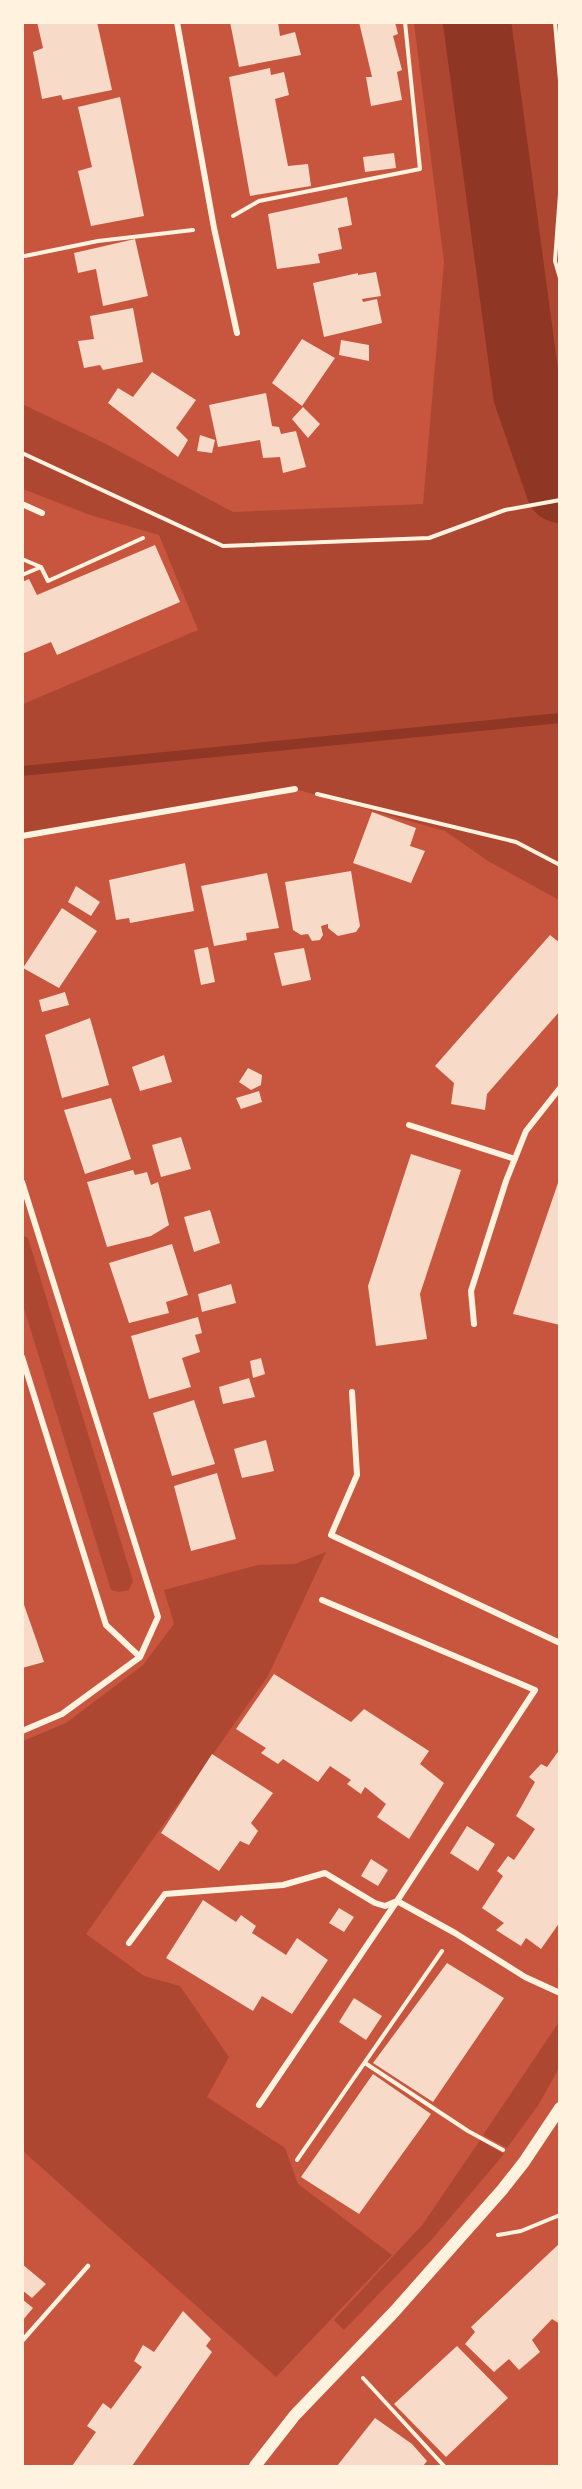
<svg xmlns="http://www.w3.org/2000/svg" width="582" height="2489" font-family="'Roboto Serif',serif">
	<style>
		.green { fill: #ae4732 }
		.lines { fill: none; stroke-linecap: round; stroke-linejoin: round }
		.stream { stroke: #8f3625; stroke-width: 10 }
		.river { stroke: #8f3625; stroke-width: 68 }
		.building { fill: #f7dbc8 }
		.path { stroke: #fff3e0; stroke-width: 4 }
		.service { stroke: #fff3e0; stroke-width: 4.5 }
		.minor { stroke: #fff3e0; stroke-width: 6 }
		.secondary { stroke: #fff3e0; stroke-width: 12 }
	</style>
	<rect width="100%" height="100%" fill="#c8553d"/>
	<path class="green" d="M414,23H559V900L488,861L445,831L295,789L23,836V704L198,630L159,535L90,515L23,489L22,404L104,443L233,512L423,504L444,262Z
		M23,1236L28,1238L133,1581L129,1590L119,1592L111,1590L23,1305Z
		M326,1552L268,1676L86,1934L144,1976L180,1986L229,2057L207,2097L285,2148L298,2184L392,2255L276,2377L23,2151V1741L66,1723L143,1665L174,1624L164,1590L258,1565L295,1564Z
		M559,2022V2068L539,2104L507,2148L483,2135Z
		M480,2140L504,2154L433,2238L344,2330L334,2320L423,2224Z"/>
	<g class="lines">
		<path class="stream" d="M22,771L560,718"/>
		<path class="river" d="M477,22L527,394L560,489"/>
	</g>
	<path class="building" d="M37,22H97L112,90L63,100L61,95L42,99L33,52L43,48Z
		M230,22H278L280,36L295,32L301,55L239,67Z
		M359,22H395L398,34L393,36L402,70L397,72L402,100L371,106L366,77H372Z
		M270,68L271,75L284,72L289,95L275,99L288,166L308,164L311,186L250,196L229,77Z
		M120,97L144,216L91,226L78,171L92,167L78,107Z
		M394,153L396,168L365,172L363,157Z
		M347,197L352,225L338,228L342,249L318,254L320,263L277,269L268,214Z
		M135,239L148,296L103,306L96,269L78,273L74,253Z
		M376,272L381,296L362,299L363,302L377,299L382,323L324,337L313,283L358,273V275Z
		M133,308L143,362L103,370L100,365L84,368L78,341L94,339L90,316Z
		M302,339L335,358L302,406L272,383Z
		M341,340L369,345V361L339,355Z
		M152,372L196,400L176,428L188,440L178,457L108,403L118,388L133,397Z
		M266,393L272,426L279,427L281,434L296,431L306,467L283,473L280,457L263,458L260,440L218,447L209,405Z
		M303,407L320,424L308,438L292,419Z
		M200,435L215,440L212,453L197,451Z
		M155,545L180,602L57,655L51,642L22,654V582L29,579L37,595Z
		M372,812L416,828L410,846L425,851L411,883L353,863Z
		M185,863L194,911L130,923L129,918L116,920L109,880Z
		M351,871L360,926L356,932L338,936L328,928V924L321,926L323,935L320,940L312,941L308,934L301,935L293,930L285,882Z
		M267,873L279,928L246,933L247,940L214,946L201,886Z
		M76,886L100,902L91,916L68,902Z
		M62,908L97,931L59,988L23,968Z
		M550,935L560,943V1011L487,1094L485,1110L451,1104L454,1083L435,1066Z
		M208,947L215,982L201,985L194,950Z
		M304,948L311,980L282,986L274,953Z
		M65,992L69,1005L42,1012L39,1000Z
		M90,1018L109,1085L62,1098L45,1035Z
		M164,1055L172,1082L140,1091L132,1067Z
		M248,1068L262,1075L261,1085L251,1090L239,1082Z
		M259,1091L262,1102L241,1109L236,1098Z
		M111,1098L131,1159L85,1174L64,1110Z
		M181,1137L191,1169L161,1177L152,1145Z
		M411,1154L461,1170L420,1294L427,1339L376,1346L368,1286Z
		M133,1170L135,1175L147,1172L151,1185L158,1182L169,1225L151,1236L107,1247L87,1182Z
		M559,1180H560V1325L513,1314Z
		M210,1210L220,1243L194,1252L184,1217Z
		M172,1244L188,1295L166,1302L169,1313L129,1323L109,1263Z
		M231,1284L236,1303L202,1312L198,1294Z
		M198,1317L202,1333L195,1335L200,1352L182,1358L191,1387L149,1399L131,1336Z
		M261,1358L265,1374L253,1378L250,1361Z
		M249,1378L255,1397L223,1404L219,1387Z
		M194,1400L215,1464L172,1476L153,1413Z
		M266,1440L274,1471L242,1478L234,1449Z
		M217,1473L236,1539L191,1551L174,1486Z
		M22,1599L44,1662L22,1668Z
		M274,1674L351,1722L364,1709L429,1751L420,1764L444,1783L409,1839L377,1817L386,1804L365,1787L361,1794L347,1784L351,1780L330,1766L318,1782L283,1759L278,1764L261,1753L266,1748L236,1729Z
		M560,1749V1922L541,1949L526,1938L521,1946L496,1930L504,1923L482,1908L503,1876L497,1871L508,1856L514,1860L535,1829L516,1816L535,1782L529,1777L541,1764L547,1767Z
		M212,1754L273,1793L251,1823L258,1831L249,1845L240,1841L219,1871L161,1833Z
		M467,1826L495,1844L478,1871L450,1853Z
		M371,1859L388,1870L378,1886L361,1876Z
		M203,1900L236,1922L241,1915L256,1926L252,1933L286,1955L297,1938L328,1960L292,2014L262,1996L253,2011L166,1958Z
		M339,1908L354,1917L344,1932L329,1923Z
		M447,1963L504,1998L433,2102L373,2063Z
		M354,1998L382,2016L366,2040L339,2022Z
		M373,2074L431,2114L359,2214L301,2177Z
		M560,2243V2324L552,2319L532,2340L540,2352L519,2370L509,2359L494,2372L465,2344L475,2332L471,2327Z
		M22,2264L46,2284L32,2298L22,2290Z
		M22,2299L33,2308L22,2321Z
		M183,2311L211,2339L206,2346L212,2352L132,2466H72L96,2432L87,2426L103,2403L111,2409L142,2367L134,2361L143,2345L154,2352Z
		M457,2346L508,2398L446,2457L394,2404Z
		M375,2418L412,2444L427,2461L423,2466H337Z"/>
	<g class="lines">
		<path class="path" d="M555,22L560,81
			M560,194L555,261L560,278
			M233,216L259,201L420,169L405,22
			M25,256L98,241L193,230
			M22,453L223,546L429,538L505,510L560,500
			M22,559L41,567L48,581L143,538
			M22,575L41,567
			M317,794L516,842L560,865
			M365,2063L468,2131L503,2150
			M297,2160L442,1951
			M498,2235L521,2231L560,2215
			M363,2378L444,2466"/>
		<path class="service" d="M22,2341L88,2266"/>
		<path class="minor" d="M177,22L214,228L237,333
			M22,504L42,513
			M22,836L295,789
			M409,1125L515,1159
			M22,1182L158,1617L140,1657L62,1714L22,1731
			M474,1324L471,1291L506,1181L526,1131L560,1088
			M22,1357L106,1625L140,1657
			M352,1392L357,1475L331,1535L560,1643
			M129,1943L165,1894L283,1885L325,1873L375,1903L385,1906L397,1901L455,1933L525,1977L560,1993
			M259,2105L397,1901L535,1690L322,1600"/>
		<path class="secondary" d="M255,2466L295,2415L394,2312L502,2190L524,2162L560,2108"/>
	</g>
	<rect width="582" height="2489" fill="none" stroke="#fff3e0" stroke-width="48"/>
</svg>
